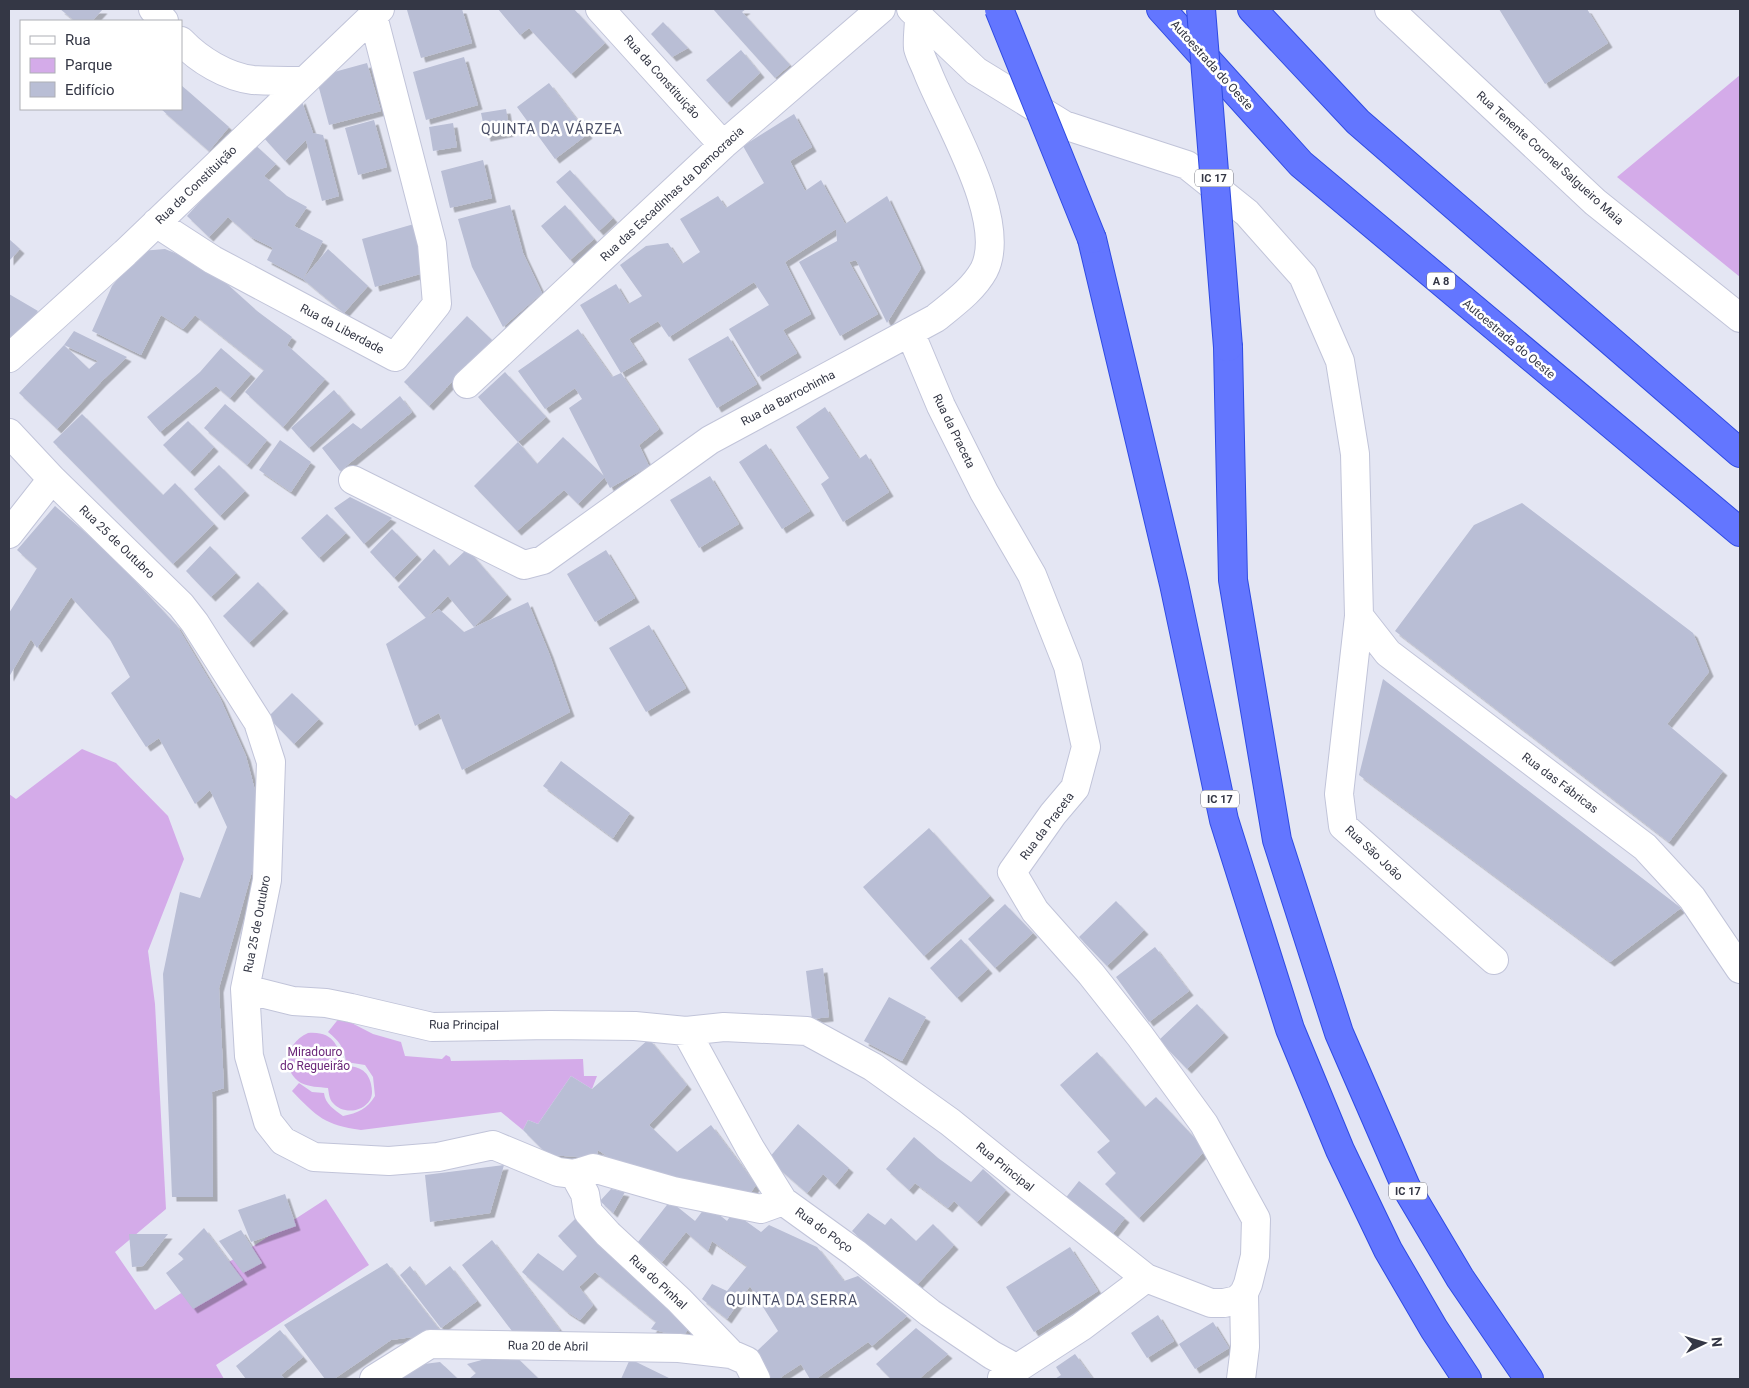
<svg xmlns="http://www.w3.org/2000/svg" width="1749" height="1388" font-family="Roboto,sans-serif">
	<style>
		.green { fill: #d4abe9 }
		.building { fill: #b9bed5; filter: url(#shadow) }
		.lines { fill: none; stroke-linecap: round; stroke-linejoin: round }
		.minor-casing { stroke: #c1c4d9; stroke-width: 30 }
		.highway-casing { stroke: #2f4be2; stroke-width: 30 }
		.minor { stroke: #fff; stroke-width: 28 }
		.highway { stroke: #6376ff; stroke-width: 28 }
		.highway-bridge-casing { stroke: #2f4be2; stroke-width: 30; stroke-linecap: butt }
		.highway-bridge { stroke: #6376ff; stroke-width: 28 }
		.labels { text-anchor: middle; stroke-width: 5; stroke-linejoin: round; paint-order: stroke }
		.shield { fill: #fff; stroke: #71737d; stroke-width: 1 }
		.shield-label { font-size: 11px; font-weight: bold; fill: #343745 }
		.street-label { font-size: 12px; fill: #343745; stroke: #fff }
		.park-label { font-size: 12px; fill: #6a2678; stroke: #fff }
		.neighbourhood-label { font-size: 14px; letter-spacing: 1px; fill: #4b5068; stroke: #fff }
	</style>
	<defs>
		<filter id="shadow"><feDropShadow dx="4.5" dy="4.5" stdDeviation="0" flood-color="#0004"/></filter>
	</defs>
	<rect width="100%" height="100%" fill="#e4e6f3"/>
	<path class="green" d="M1740,75V277L1617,177Z
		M82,749L116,763L168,816L184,859L148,951L155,1004L166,1209L115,1252L155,1310L326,1199L369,1265L216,1365L224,1379H9V794L16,799Z
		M340,1017L373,1034L401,1042L405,1056L442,1059L446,1055L450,1057L451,1061L583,1059L584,1076H597L592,1089L571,1076L538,1124L528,1120L523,1130L501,1112L361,1130C325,1125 317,1117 292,1091L299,1083L312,1092L324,1093C325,1104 335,1110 343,1116C358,1113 367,1109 375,1096L373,1077L365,1065L346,1062C344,1047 339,1041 328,1032Z
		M308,1033C334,1031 338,1046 344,1066C358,1066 368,1070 371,1084C372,1089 373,1095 370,1100C362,1113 342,1114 333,1103C329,1099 329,1093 328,1088C319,1087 309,1087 301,1083C279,1069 287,1042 308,1033Z"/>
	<path class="building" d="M60,9H103L92,21H75Z
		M412,9H462L472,43L421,58L407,10Z
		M498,9H574L605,43L571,74L529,28L520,35Z
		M713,9H746L742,12L790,65L775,78Z
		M1499,9H1587L1608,43L1545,84Z
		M663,22L688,48L672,57L651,34Z
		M741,50L760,73L727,103L706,80Z
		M464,57L478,105L426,120L413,72Z
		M367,63L381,111L329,125L316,77Z
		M549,83L588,134L555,159L517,107Z
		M181,85L229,127L209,151L161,109H181Z
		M301,99L313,133L323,135L339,196L322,201L306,140L285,161L263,137Z
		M506,109L510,132L486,137L481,113Z
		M794,114L812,147L790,161L805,191L821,180L845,224L887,196L921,268L887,323L856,260L849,262L878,314L840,336L799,262L837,241L836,229L785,262L811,314L783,330L797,353L758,377L729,329L769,305L754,282L669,337L658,321L629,339L643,360L621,373L580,305L616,284L628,304L642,296L620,265L646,246L668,243L682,264L700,252L680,219L718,196L726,208L764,183L743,146Z
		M374,120L387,167L358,175L345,128Z
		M453,123L457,147L433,151L429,127Z
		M253,143L276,164L264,176L287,196L307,207L294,226L323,241L303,279L267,260L273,248L251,237L228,217L209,237L187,216Z
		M483,160L492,198L450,208L441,171Z
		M570,170L613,218L599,231L556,182Z
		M510,205L523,253L542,293L503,327L472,267L458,219Z
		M565,205L594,239L570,260L541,226Z
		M414,224L427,272L375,287L362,239Z
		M9,239L20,249L9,261Z
		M165,249L207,266L257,311L292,337L287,345L325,379L283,427L245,392L264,370L195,315L183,329L161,315L141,355L92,331L112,286L141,251Z
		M328,249L368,286L344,313L303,279Z
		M9,294L38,311L9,342Z
		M467,316L492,340L429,406L404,382Z
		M578,329L612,377L621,373L659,429L639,445L649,466L610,488L569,408L582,399L575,388L545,409L518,371Z
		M74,331L127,357L102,381L57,429L19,393L64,345L89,369L98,361L64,345Z
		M728,336L757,384L717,408L688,359Z
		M221,348L251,374L230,398L216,386L160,432L147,417L200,372Z
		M505,372L546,417L518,442L537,464L563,437L605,477L578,504L564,490L517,531L474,486L518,442L478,397Z
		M334,390L351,410L309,448L291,428Z
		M400,396L412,412L340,471L322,448L353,423L361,429Z
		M225,404L267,440L247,465L204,428Z
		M825,407L859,459L866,454L889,492L843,522L821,484L829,478L796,427Z
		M82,414L163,495L175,483L214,524L173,564L53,442Z
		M188,421L214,447L190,472L163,445Z
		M280,440L311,462L291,492L259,470Z
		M766,444L810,511L782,529L739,462Z
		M219,465L245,491L220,516L194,489Z
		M710,476L739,524L699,548L670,500Z
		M350,497L392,518L364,544L334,508Z
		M1522,503L1693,633L1709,672L1667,724L1723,771L1669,842L1395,631L1474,525Z
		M55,506L109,553L177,626L220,698L246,756L258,802L255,861L219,988L224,1088L212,1092L213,1197H172L163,974L180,892L200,898L227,827L210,790L195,804L159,738L146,747L111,693L130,677L110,640L71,597L37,648L31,639L9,677V613L37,568L17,550Z
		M327,514L346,533L319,558L301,538Z
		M392,529L417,555L394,578L370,552Z
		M210,546L236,573L211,597L186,571Z
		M434,549L449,566L467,549L507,595L474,627L448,596L426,618L398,587Z
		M606,550L635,598L595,622L567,574Z
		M258,582L284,609L249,643L223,616Z
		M528,602L549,653L570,712L462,770L439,713L415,726L386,644L439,609L464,632Z
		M649,625L686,688L646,712L609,648Z
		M1383,679L1681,908L1610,962L1359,775Z
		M292,693L319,719L294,744L268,717Z
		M561,761L630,813L613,838L543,786Z
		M929,828L990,896L924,956L863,887Z
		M1116,901L1144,930L1107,966L1079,937Z
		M1005,904L1033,933L995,968L968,939Z
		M961,939L988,969L957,998L930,968Z
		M1155,947L1189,991L1149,1022L1116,977Z
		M823,968L829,1017L812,1019L806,971Z
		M889,997L926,1017L902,1061L864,1041Z
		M1197,1004L1224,1033L1187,1069L1159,1040Z
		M649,1039L687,1085L649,1125L677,1152L711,1125L756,1185L747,1198L626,1169L598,1150L596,1158L548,1155L523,1130L528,1120L538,1124L571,1076L592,1089Z
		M1097,1052L1145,1107L1156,1097L1206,1150L1139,1218L1105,1184L1116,1173L1097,1152L1110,1141L1060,1085Z
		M798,1124L849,1168L835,1185L823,1174L807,1193L768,1159Z
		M914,1137L938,1158L971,1182L983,1169L1006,1190L977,1222L954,1201L948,1208L915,1183L909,1190L886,1169Z
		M504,1165L490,1213L430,1222L425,1175Z
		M1079,1181L1125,1218L1110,1237L1064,1200Z
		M611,1189L625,1192L613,1213L600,1201Z
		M285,1194L296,1226L251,1242L238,1210Z
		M670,1201L695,1221L707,1205L727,1221L733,1212L761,1232L769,1225L817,1247L844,1281L858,1276L907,1316L872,1346L868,1342L816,1379H810L801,1364L781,1377L782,1379H769L756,1352L778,1331L750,1286L727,1319L702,1299L712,1284L727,1291L747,1266L712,1241L708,1251L686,1232L662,1262L638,1242Z
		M868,1213L885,1225L891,1218L916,1241L933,1224L954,1245L914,1288L852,1231Z
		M577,1217L693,1324L682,1337L651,1329L656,1322L595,1272L579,1287L593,1305L580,1320L566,1311L522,1272L538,1253L563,1271L577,1256L558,1236Z
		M204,1228L243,1280L193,1309L166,1273L184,1259L178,1254Z
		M241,1230L262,1263L243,1273L219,1241Z
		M129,1234H168L143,1266L132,1267Z
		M492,1240L560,1330L515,1335L462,1265Z
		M1070,1247L1098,1291L1034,1332L1006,1287Z
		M387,1263L442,1333L391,1340L334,1379H325L284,1325Z
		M410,1266L425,1286L450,1266L477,1301L441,1328L400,1275Z
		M1158,1315L1174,1341L1147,1358L1131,1333Z
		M1213,1322L1229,1348L1195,1369L1179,1344Z
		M916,1328L948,1354L919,1379H891L876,1364Z
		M280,1330L303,1357L281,1375L285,1379H246L236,1366Z
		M511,1352L539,1379H469L476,1373L467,1364Z
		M1075,1354L1093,1379H1055L1061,1375L1056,1367Z
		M630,1359L671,1379H621Z
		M440,1362L458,1379H402L416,1365Z"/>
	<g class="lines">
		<g class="minor-casing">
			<path id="minor" d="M153,9L164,21
				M600,9L723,145
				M911,9L976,71L1064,125L1187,165L1247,213L1303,276L1340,361L1355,454L1359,616L1339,794L1343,826L1494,960
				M1389,9L1595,202L1740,318
				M181,41C199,60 227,77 253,80C270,81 288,81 304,81
				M156,223L213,260L395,357L437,304L432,244L373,16
				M9,358L125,253L380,9
				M467,384L723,145L881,9
				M9,433L52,479L181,605L195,623L258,722L271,762L267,880L245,989L249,1056L268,1122L283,1141L314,1157L389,1161L438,1157L493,1145L558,1172L574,1174L593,1168L673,1191L761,1209L783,1201L855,1253L930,1313L992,1355L1016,1368
				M353,480L524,565L543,560L710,440L936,318C953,304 973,290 984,270C1009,221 947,121 928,73C925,65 920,56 918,48C917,39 919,27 919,18
				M9,534L52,479
				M1359,616L1388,653L1645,847L1692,898L1740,969
				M245,989L293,1001L326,1003L351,1008L432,1027L550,1025L635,1026L686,1031L724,1027L807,1031L873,1067L950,1122L1027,1184L1146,1278L1211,1303H1224L1237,1300L1244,1293L1248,1284L1255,1256L1256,1219L1204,1124L1140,1036L1091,974L1035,911L1012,872L1053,814L1075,788L1086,747L1068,666L1032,575L984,492L941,406L910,332
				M686,1031L750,1148L783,1201
				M574,1174L585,1194L588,1212L608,1234L679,1300L731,1354L747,1361L756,1379
				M1002,1378L1081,1327L1146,1278
				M374,1379L430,1344L679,1348L731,1354
				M1241,1379L1245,1347L1244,1293"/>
		</g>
		<g class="highway-casing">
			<path id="highway" d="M1161,9L1301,164L1740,532
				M1252,9L1358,122L1740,453
				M1092,239L1174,584L1224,820L1290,1029L1340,1150L1388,1250L1434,1329L1467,1379
				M1228,347L1233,580L1277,840L1339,1033L1406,1187L1460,1278L1529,1379"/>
		</g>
		<use href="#minor" class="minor"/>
		<use href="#highway" class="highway"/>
		<g class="highway-bridge-casing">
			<path id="highway-bridge" d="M999,9L1092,239
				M1201,9L1228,347"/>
		</g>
		<use href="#highway-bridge" class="highway-bridge"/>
	</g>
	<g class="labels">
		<g class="shield">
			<rect x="1195" y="169.5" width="38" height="17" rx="4"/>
			<rect x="1427" y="272.5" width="28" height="17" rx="4"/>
			<rect x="1201" y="790.5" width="38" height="17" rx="4"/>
			<rect x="1389" y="1182.5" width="38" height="17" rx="4"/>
		</g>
		<g class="shield-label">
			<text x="1214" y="182">IC 17</text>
			<text x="1441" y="285">A 8</text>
			<text x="1220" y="803">IC 17</text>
			<text x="1408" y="1195">IC 17</text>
		</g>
		<g class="street-label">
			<text transform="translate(1212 65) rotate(48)" y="4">Autoestrada do Oeste</text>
			<text transform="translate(662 77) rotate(48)" y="4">Rua da Constituição</text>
			<text transform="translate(1550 158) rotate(42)" y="4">Rua Tenente Coronel Salgueiro Maia</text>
			<text transform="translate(196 185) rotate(-44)" y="4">Rua da Constituição</text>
			<text transform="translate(672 194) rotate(-43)" y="4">Rua das Escadinhas da Democracia</text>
			<text transform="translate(342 329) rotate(28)" y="4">Rua da Liberdade</text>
			<text transform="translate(1509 339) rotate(40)" y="4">Autoestrada do Oeste</text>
			<text transform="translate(788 398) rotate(-28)" y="4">Rua da Barrochinha</text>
			<text transform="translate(954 431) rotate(64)" y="4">Rua da Praceta</text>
			<text transform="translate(117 542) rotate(44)" y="4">Rua 25 de Outubro</text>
			<text transform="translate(1560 783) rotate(37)" y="4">Rua das Fábricas</text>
			<text transform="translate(1047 826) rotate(-53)" y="4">Rua da Praceta</text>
			<text transform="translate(1374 853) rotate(43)" y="4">Rua São João</text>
			<text transform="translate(257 924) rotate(-79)" y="4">Rua 25 de Outubro</text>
			<text transform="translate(464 1025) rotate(1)" y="4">Rua Principal</text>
			<text transform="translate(1005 1167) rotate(39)" y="4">Rua Principal</text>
			<text transform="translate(824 1230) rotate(36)" y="4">Rua do Poço</text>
			<text transform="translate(658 1282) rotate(43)" y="4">Rua do Pinhal</text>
			<text transform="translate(548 1346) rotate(1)" y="4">Rua 20 de Abril</text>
		</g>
		<g class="park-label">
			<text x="315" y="1056">Miradouro<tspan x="315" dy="14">do Regueirão</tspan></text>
		</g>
		<g class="neighbourhood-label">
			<text x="552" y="134">QUINTA DA VÁRZEA</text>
			<text x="792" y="1305">QUINTA DA SERRA</text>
		</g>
	</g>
	<rect width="1749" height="1388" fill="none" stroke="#343745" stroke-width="20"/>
	<rect x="20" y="20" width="162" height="90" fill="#ffffff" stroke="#aeafb5"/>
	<rect x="30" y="36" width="25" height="8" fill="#ffffff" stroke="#aeafb5"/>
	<text x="65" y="45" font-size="15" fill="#343745">Rua</text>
	<rect x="30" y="58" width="25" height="15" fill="#d4abe9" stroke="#aeafb5"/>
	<text x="65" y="70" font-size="15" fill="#343745">Parque</text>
	<rect x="30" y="82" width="25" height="15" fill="#b9bed5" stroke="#aeafb5"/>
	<text x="65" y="95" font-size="15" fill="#343745">Edifício</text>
	<g transform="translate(1704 1343) rotate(85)" stroke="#ffffff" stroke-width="4" paint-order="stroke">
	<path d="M0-4L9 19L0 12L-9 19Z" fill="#343745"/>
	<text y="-8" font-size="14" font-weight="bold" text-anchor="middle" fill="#343745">N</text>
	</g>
</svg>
